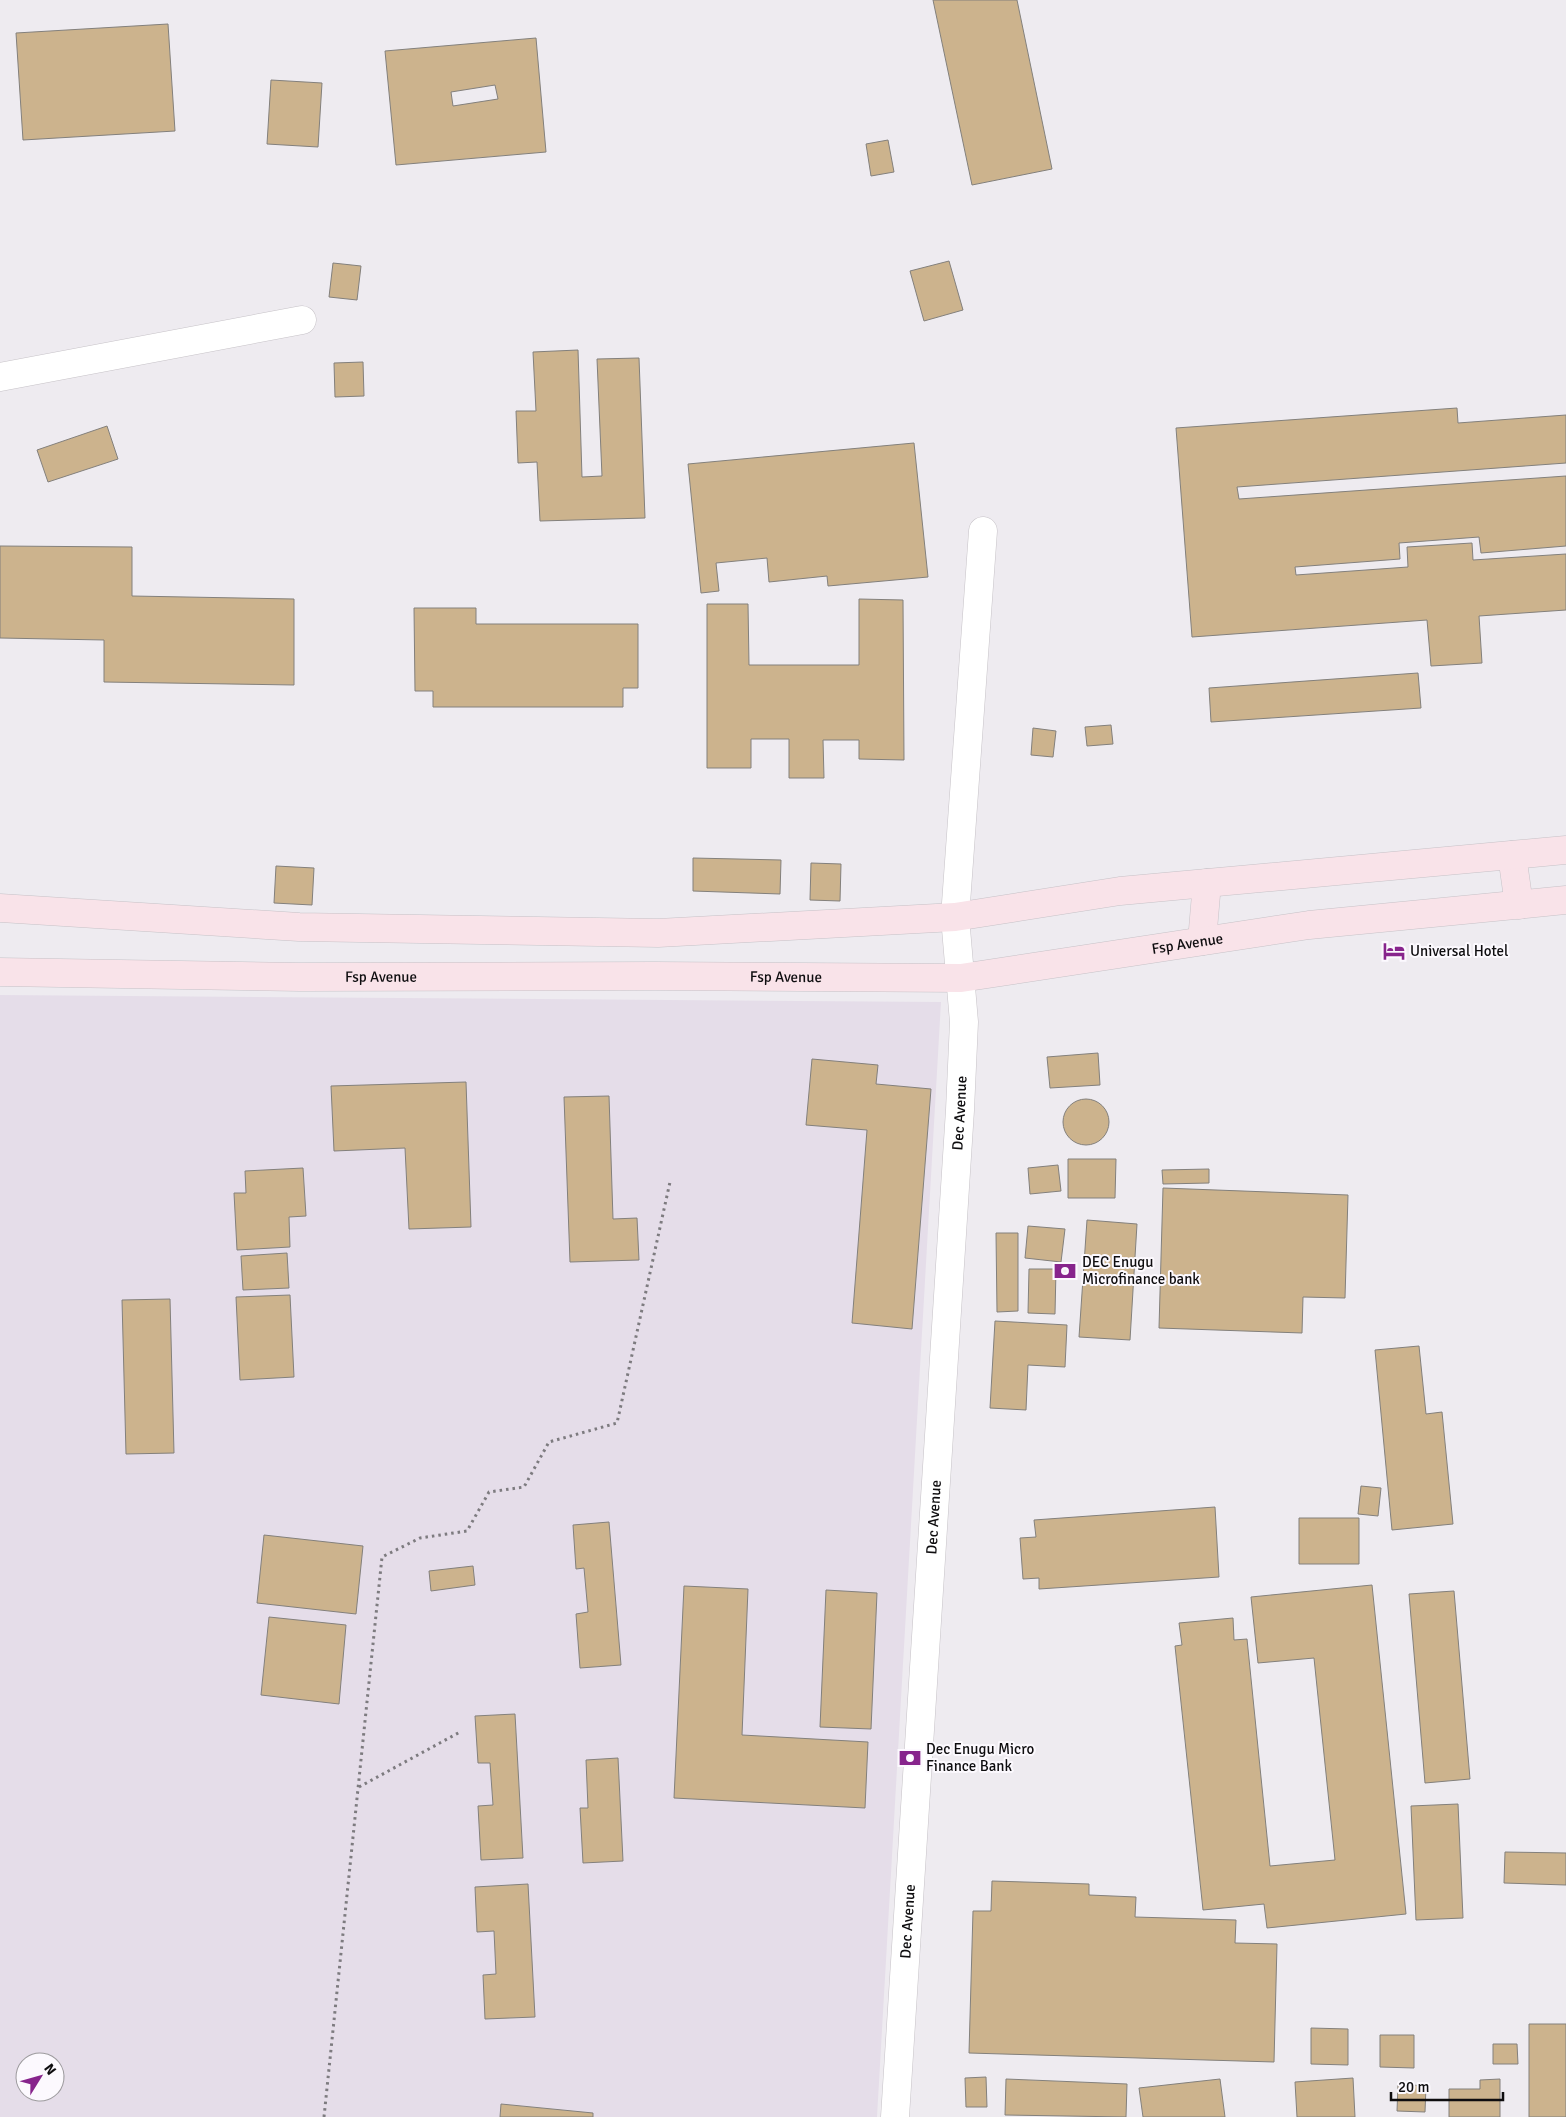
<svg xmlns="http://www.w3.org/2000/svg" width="1566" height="2117" font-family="Signika,sans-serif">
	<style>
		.built { fill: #e5dde9; fill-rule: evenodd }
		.building { fill: #ccb38d; stroke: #83807c; fill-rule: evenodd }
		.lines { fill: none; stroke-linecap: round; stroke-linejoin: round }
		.minor-casing { stroke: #c6c2c7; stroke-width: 29 }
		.secondary-casing { stroke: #c6c2c7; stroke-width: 29 }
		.path { stroke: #7d7b7f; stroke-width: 3; stroke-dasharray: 2.5 4; stroke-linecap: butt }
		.minor { stroke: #fff; stroke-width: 28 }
		.secondary { stroke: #f9e3e9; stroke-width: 28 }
		.labels { text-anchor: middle; stroke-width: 4; stroke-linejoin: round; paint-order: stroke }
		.street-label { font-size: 15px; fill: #0e0d0f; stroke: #fcf9fe }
		.poi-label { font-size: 15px; fill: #0e0d0f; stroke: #fcf9fe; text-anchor: start }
	</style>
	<rect width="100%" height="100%" fill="#eeebf0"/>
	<path class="built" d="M0,995L941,1002L877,2117H0ZM25,2062H55V2092H25Z"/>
	<path class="building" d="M933,0H1017L1052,169L972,185Z
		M168,24L175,131L23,140L16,33Z
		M536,38L546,152L396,165L385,51ZM495,85L498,99L453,106L451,92Z
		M271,80L322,83L318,147L267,144Z
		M888,140L894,172L871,176L866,144Z
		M949,261L963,310L924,321L910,271Z
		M333,263L361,266L357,300L329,297Z
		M578,350L582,477L602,476L597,359L639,358L645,518L540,521L537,462L518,463L516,411H536L533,352Z
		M363,362L364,396L335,397L334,363Z
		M1457,408L1458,423L1566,415V463L1237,487L1239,499L1566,476V546L1481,553L1479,537L1399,543L1400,559L1295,567L1296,575L1408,567L1407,547L1472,543L1473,560L1566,554V610L1479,616L1482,663L1431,666L1427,620L1192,637L1176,428Z
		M107,426L118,459L48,482L37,450Z
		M914,443L928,577L828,586L827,576L769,582L767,558L716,563L719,591L701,593L688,464Z
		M0,546L132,547V596L294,599V685L104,682V640L0,638Z
		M859,599L903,600L904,760L859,759V740H823L824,778H789V739H751V768H707V604H748L749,665H859Z
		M414,608H476V624H638V688H623V707H433V691H415Z
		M1418,673L1421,708L1211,722L1209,688Z
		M1111,725L1113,744L1087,746L1085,727Z
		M1033,728L1056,731L1053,757L1031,755Z
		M693,858L781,860L780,894L693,891Z
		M811,863L841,864L840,901L810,900Z
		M276,866L314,868L312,905L274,903Z
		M1098,1053L1100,1085L1050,1088L1047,1057Z
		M812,1059L878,1065L876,1084L931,1089L912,1329L852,1323L867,1130L806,1125Z
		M466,1082L471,1227L409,1229L405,1148L334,1151L331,1086Z
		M609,1096L613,1219L637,1218L639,1260L570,1262L564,1097Z
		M1063 1122a23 23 0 1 1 46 0a23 23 0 1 1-46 0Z
		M1068,1159H1116L1115,1198H1068Z
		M1058,1165L1061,1191L1030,1194L1028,1168Z
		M303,1168L306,1216L289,1217L290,1247L237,1250L234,1193H246L245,1171Z
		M1209,1169V1183L1163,1184L1162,1170Z
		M1163,1188L1348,1195L1345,1298L1303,1297L1302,1333L1159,1328Z
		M1087,1220L1137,1224L1130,1340L1079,1337Z
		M1028,1226L1065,1229L1061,1262L1025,1258Z
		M996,1233H1018V1311L997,1312Z
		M287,1253L289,1288L243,1290L241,1256Z
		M1029,1269H1056L1055,1314L1028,1313Z
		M290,1295L294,1377L240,1380L236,1297Z
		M170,1299L174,1453L126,1454L122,1300Z
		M995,1321L1067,1325L1065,1367L1028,1365L1026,1410L990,1408Z
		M1419,1346L1426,1414L1442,1412L1453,1524L1392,1530L1375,1350Z
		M1361,1486L1381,1488L1378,1516L1358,1514Z
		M1215,1507L1219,1577L1039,1589V1578L1023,1579L1020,1538L1036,1537L1034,1520Z
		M1299,1518H1359V1564H1299Z
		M609,1522L621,1665L580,1668L576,1614L588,1612L584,1568L576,1569L573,1525Z
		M264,1535L363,1546L356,1614L257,1603Z
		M473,1566L475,1585L431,1591L429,1571Z
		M1372,1585L1406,1914L1267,1928L1264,1904L1203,1910L1175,1646L1182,1645L1179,1623L1233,1618L1234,1640L1247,1639L1270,1866L1335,1860L1314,1658L1258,1663L1251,1597Z
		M684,1586L748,1589L742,1735L868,1742L865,1808L674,1798Z
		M826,1590L877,1593L871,1729L820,1727Z
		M1454,1591L1470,1779L1425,1783L1409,1594Z
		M269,1617L346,1625L339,1704L261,1695Z
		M515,1714L523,1858L481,1860L478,1806L493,1805L490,1763H478L475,1716Z
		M618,1758L623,1861L583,1863L580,1808H588L586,1760Z
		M1458,1804L1463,1918L1416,1920L1411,1806Z
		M1505,1852L1566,1853V1885L1504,1883Z
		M992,1881L1089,1884V1895L1136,1897L1135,1917L1236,1920L1235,1943L1277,1944L1274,2062L969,2053L973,1911H991Z
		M528,1884L535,2017L485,2019L483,1975L496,1974L494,1931L477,1932L475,1887Z
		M1529,2024H1566V2117H1529Z
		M1311,2028L1348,2029V2065L1311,2064Z
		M1380,2035H1414V2068L1380,2067Z
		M1493,2044H1517L1518,2064H1493Z
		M986,2077L987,2107H966L965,2078Z
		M1353,2078L1355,2117H1297L1295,2082Z
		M1006,2079L1127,2084L1126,2117L1005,2115Z
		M1220,2079L1225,2117H1143L1139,2088Z
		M1500,2079V2117H1449V2089H1480V2080Z
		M1398,2084L1426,2086L1425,2112L1397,2111Z
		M501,2104L593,2113V2117H500Z"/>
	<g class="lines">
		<g class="minor-casing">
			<g id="minor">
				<path d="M0,377L302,320"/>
				<path id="s1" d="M895,2117L960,1110L964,1022L955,917L983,531"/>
			</g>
		</g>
		<g class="secondary-casing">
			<g id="secondary">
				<path d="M1512,855L1519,905"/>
				<path d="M0,908L299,927L658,933L955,917L1120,891L1566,850"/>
				<path d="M1202,941L1207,883"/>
				<path id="s2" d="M0,972L300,977L655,976L961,978L1309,925L1566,900"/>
			</g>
		</g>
		<path class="path" d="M359,1787L460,1732
			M324,2117L382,1557L420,1538L467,1531L489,1492L524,1487L549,1442L617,1423L670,1182"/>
		<use href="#minor" class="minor"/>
		<use href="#secondary" class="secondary"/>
	</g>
	<defs>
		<g id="hotel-bare" transform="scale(1.725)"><path d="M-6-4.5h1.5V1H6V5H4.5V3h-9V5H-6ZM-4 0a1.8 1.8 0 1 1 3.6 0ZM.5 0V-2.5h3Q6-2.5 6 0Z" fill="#87248c" stroke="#fcf9fe" stroke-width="2.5" paint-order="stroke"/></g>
		<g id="bank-bare" transform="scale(1.725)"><path d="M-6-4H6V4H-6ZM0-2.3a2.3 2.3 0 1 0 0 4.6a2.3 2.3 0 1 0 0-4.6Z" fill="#87248c" stroke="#fcf9fe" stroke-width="2.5" paint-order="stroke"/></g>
	</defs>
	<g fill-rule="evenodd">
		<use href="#hotel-bare" x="1394" y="951"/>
		<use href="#bank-bare" x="1065" y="1271"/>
		<use href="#bank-bare" x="910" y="1758"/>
	</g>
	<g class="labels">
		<g class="street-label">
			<text dy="5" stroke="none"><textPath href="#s2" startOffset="1190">Fsp Avenue</textPath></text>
			<text dy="5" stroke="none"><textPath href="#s2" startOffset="381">Fsp Avenue</textPath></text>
			<text dy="5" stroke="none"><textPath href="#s2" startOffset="786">Fsp Avenue</textPath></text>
			<text dy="5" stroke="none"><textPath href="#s1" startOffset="1006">Dec Avenue</textPath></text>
			<text dy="5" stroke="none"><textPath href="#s1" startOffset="601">Dec Avenue</textPath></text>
			<text dy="5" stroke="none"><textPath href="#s1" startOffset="196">Dec Avenue</textPath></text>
		</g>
		<g class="poi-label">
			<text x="1410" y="956">Universal Hotel</text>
			<text x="1082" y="1267">DEC Enugu<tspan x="1082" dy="17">Microfinance bank</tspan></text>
			<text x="926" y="1754">Dec Enugu Micro<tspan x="926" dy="17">Finance Bank</tspan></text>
		</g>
	</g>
	<g transform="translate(40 2077) rotate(53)"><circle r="24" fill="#fcf9fe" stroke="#9d9b9e"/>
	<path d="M0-4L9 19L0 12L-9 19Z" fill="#87248c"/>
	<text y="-8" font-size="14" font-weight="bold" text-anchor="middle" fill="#0e0d0f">N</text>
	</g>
	<path d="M1391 2092v8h112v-8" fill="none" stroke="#0e0d0f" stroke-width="2.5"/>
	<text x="1398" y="2092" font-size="15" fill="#0e0d0f" stroke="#fcf9fe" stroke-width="4" paint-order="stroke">20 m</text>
</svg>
